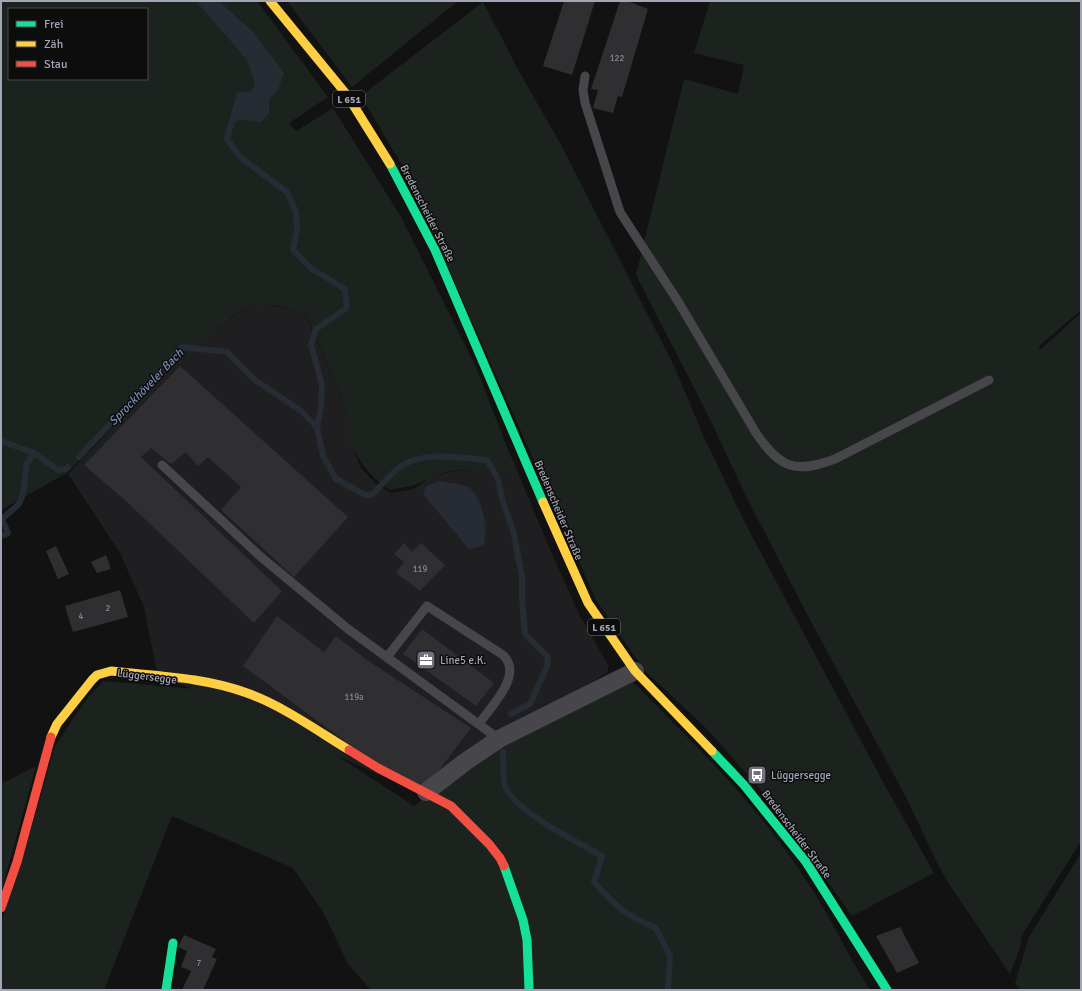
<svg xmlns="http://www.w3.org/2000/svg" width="1082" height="991" font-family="Signika,sans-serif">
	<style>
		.built { fill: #1f1f21 }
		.green { fill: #1c231e; fill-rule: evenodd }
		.water { fill: #262b34 }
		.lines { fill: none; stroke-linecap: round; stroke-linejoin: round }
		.stream { stroke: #262b34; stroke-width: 6 }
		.building { fill: #2f2f31 }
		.lane { stroke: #47474b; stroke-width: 9 }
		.street { stroke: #47474b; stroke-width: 18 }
		.fast { stroke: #16e098; stroke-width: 9 }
		.slow { stroke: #ffcf43; stroke-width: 9 }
		.jam { stroke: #f24e42; stroke-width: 9 }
		.labels { text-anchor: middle; stroke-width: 3; stroke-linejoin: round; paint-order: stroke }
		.number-label { font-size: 9px; fill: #868793 }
		.shield { fill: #0d0d0e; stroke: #767782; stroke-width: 1 }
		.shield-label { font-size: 10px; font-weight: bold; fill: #a3a4b4 }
		.street-label { font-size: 11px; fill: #a3a4b4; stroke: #0d0d0e }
		.poi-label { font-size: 11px; fill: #a3a4b4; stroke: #0d0d0e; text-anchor: start }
		.water-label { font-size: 12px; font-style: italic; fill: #7a89af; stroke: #0d0d0e }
	</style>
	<rect width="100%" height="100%" fill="#121213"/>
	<path class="built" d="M259,304L287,308L305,313L350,419V443L353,450L361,468L375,483L391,493L414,489L429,478L445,473L473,468H516L549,547L579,614L608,665V672L419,793L157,673L144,607L120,553L68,474L123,416L152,381L244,308Z"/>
	<path class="green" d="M1,1H257L328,97L289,123L296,131L333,108L401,217L476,367L508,450L516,467L508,469L473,468L445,472L412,486L390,490L376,480L363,465L350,445V419L306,314C284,306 267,302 243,308L153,382L123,416L67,473L1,510ZM9,9H147V79H9Z
		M287,1H458L352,87Z
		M710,1H1081V310L1038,347L1041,349L1081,313V841L1022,935L1021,944L1010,974L949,884L939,867L907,799L808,616L747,498L704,407L636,275L684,79L738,94L744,65L694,53Z
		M483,2L521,75L561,145L674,366L703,435L746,525L883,782L934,873L852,916L774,805L706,728L644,670L596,600L406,173L413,170L406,172L361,96Z
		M103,681L219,691L272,713L414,806L476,758L633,682C690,740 750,797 796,865C824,904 844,949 870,990H371L348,964L323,912L293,868L172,816L104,990H1V922L30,833L55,746L86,700Z
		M36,766L1,893V784Z
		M1081,853V990H1020L1015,983L1029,937Z"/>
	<path class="water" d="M196,1H219L253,32L284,73L278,90L269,99V113L261,122L246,120L232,121L230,118L237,92H251L255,83L247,60Z
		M439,481C447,483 458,483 466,486C482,492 490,533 483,546L469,549L423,494L426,486Z"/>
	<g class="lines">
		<path class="stream" d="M238,116L232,121L227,139L240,157L287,192L296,212L297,230L293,250L312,269L345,289L347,308L316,329L311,345L322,385L321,407L317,427L323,456L336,479L365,495H372C380,487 391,473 400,467C425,450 459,458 487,460L498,479L502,499L514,534L522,578V598L525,634L548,657L547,666L530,704L511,714
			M1,441L34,453L58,470L66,469L68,467
			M79,457L182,347L227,352L255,380L301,411L317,427
			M4,535L8,533L2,519L19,504L23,494L27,463L34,453
			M503,752C504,761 502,776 505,786C516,813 577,841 602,856L594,882C617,907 624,915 656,928L670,956L668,990"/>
	</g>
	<path class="building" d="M564,1H595L572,75L543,66Z
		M620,1H627L648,9L622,97L618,96L613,113L593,108L598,90L591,89Z
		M180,366L348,517L294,577L221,510L241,487L208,457L198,466L186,452L171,464L151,448L141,457L282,591L254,623L127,502L84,465Z
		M404,543L412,552L421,543L445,565L420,591L396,573L404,562L394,554Z
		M56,546L69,574L58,579L46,551Z
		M106,555L111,569L97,573L91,562Z
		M120,590L128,617L73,632L65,606Z
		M277,616L324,652L336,636L367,660L471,728L424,790L373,762L243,666Z
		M422,629L494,683L476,706L403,654Z
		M900,927L919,963L897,973L876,936Z
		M184,935L216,949L212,957L217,959L203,990H182L191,971L181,967L187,951L178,947Z"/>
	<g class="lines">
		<path class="lane" d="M585,76L583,90L585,103L620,212L679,303L756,433C780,468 795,474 835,459L989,380
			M162,465L261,557L348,629L499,739
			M387,657L427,606L503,655C524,675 491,706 479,724"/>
		<path class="street" d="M426,792L465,762L499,739L635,671"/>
		<path class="fast" d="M390,164L435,250L543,502
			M712,751L744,785L806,862L887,990
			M504,866L523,920L527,940L529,990
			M166,990L173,943"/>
		<path class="slow" d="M270,1L347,95L390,164
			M543,502L588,603L635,671L712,751
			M51,737L57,724L92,680L97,675L111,671C156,676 204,677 247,693C283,706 316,730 349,750"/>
		<path class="jam" d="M349,750L378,768L451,806L489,844L500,858L504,866
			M1,908L17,862L51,737"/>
	</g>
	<defs>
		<g id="office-square" transform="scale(1)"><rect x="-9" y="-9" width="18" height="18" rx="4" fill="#70717c" stroke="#0d0d0e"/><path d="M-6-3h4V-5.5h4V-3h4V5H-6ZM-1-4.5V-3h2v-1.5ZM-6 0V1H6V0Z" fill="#fff"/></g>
		<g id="bus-square" transform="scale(1)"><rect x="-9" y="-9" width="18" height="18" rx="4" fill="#70717c" stroke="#0d0d0e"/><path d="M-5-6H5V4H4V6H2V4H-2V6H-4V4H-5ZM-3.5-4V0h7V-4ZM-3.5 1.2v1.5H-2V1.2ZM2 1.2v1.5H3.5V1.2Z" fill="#fff"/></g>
	</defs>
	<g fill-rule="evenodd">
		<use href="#office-square" x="426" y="660"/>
		<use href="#bus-square" x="757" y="775"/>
	</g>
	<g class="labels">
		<g class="number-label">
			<text x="617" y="61">122</text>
			<text x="420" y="572">119</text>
			<text x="108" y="611">2</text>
			<text x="81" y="619">4</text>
			<text x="354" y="700">119a</text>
			<text x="199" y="966">7</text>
		</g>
		<g class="shield">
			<rect x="333" y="91" width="32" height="16" rx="3"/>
			<rect x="588" y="619" width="32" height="16" rx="3"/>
		</g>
		<g class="shield-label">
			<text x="349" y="103">L 651</text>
			<text x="604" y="631">L 651</text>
		</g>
		<g class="street-label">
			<text transform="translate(428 213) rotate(63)" y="4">Bredenscheider Straße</text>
			<text transform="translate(559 510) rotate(67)" y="4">Bredenscheider Straße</text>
			<text transform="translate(147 676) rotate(7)" y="4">Lüggersegge</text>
			<text transform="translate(797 834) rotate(53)" y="4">Bredenscheider Straße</text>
		</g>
		<g class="poi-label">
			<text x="440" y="664">Line5 e.K.</text>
			<text x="771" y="779">Lüggersegge</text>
		</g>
		<g class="water-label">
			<text transform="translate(146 387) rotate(-46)" y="4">Sprockhöveler Bach</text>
		</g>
	</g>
	<rect width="1082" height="991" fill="none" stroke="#a3a4b4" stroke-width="4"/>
	<rect x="8" y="8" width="140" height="72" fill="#0d0d0e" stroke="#494950"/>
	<rect x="16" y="21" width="20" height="6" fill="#16e098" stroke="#494950"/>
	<text x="44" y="28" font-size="12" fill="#a3a4b4">Frei</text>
	<rect x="16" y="41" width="20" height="6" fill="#ffcf43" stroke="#494950"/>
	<text x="44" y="48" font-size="12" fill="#a3a4b4">Zäh</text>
	<rect x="16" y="61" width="20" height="6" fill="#f24e42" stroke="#494950"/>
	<text x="44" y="68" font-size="12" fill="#a3a4b4">Stau</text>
</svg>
